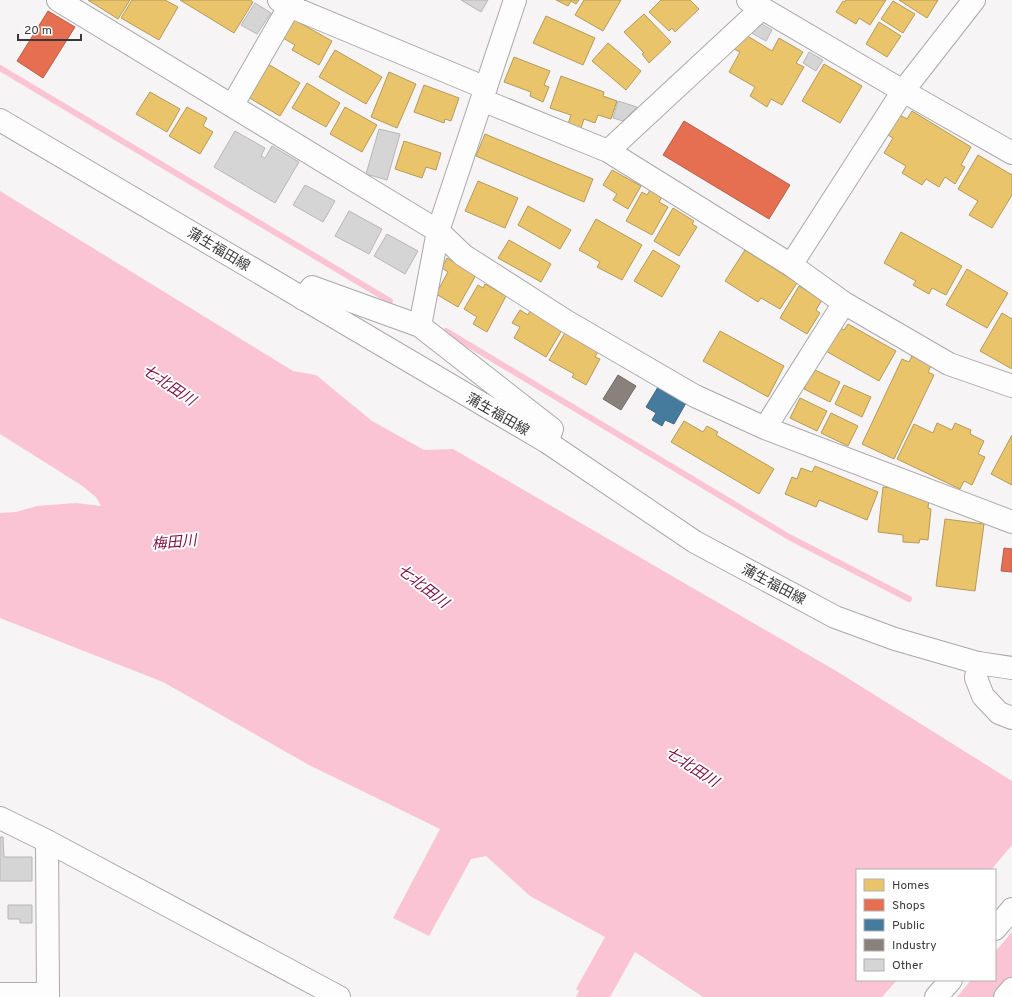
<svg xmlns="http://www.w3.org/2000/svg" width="1012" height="997" font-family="Overpass,'Noto Sans JP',sans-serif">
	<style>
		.water { fill: #fac4d4; fill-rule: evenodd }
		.pier { fill: #f6f4f5 }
		.homes { fill: #e9c46a; stroke: #b49a5b }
		.shops { fill: #e76f51; stroke: #b35f4a }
		.public { fill: #457b9d; stroke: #42677f }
		.industry { fill: #8a817c; stroke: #726b68 }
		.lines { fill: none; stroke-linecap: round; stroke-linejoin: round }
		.stream { stroke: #fac4d4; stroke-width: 6 }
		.building { fill: #d6d5d5; stroke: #b8b7b7 }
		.street-casing { stroke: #aaa9a9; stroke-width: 24 }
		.secondary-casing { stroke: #aaa9a9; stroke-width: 24 }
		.primary-casing { stroke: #aaa9a9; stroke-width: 24 }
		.highway-casing { stroke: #aaa9a9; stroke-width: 24 }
		.street { stroke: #fefdfe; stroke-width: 22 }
		.secondary { stroke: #fefdfe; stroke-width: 22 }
		.primary { stroke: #fefdfe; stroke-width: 22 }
		.highway { stroke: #fefdfe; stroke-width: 22 }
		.labels { text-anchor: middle; stroke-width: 4; stroke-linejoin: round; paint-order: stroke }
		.street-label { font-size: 14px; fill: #3a3939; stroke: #fff }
		.water-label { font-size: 15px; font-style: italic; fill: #7d1042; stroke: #fff }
	</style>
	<rect width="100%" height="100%" fill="#f6f4f5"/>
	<path class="water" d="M0,191L293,371L316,375L372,421L424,450L453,449L838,672L1012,781V997H703L635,952L610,997H576L579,991L576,989L605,937L530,896L486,856L471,859L429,936L393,918L440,829L309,765L163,682L0,618V513L16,512L37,506L76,503L101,506L96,497L81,485L0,434ZM857,870H995V980H857Z"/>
	<path class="pier" d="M1012,845V932L995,952V870H991Z
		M897,980H971L957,997H882Z"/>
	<path class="homes" d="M88,0H130L118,19Z
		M132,0H165L178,7L159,40L121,18Z
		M180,0H250L253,2L234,33Z
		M556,0H579L576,4L571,1L568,6Z
		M584,0H621L603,31L575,15Z
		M661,0H690L699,9L675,32L672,28L669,31L649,12Z
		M846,0H886L870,25L859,18L856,24L836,12L843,1L845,2Z
		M899,0H938L927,18Z
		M893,1L915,14L903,33L881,19Z
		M644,14L671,42L649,63L642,54L644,53L624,32Z
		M546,16L595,38L583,65L533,43Z
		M293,19L332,41L319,65L292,50L295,45L283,38Z
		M879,22L901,36L887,57L866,44Z
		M741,32L772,51L779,38L803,52L796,63L804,67L782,105L771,99L767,107L750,96L755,87L729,72L740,52L732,48Z
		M608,43L641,71L626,90L592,61Z
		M335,50L382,77L366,104L319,77Z
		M514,57L550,71L544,85L549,87L543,102L530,96L531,92L504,82Z
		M261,60L300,83L280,116L241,93Z
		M824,64L862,86L840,123L802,101Z
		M389,72L416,84L397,128L371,117Z
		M561,76L604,92L603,96L617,101L611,119L598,115L595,123L584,119L581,128L568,124L571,115L550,108Z
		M307,83L340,103L326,127L292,108Z
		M424,85L459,98L451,121L445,119L444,123L414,112Z
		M150,92L180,109L167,132L136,114Z
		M187,107L207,118L203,126L213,132L200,154L169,136Z
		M345,107L377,125L362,152L330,134Z
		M912,111L971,147L961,165L965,167L955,184L945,177L939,187L926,179L922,185L902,173L906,166L884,153L893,138L888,135L900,115L907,119Z
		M485,134L593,179L584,202L476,156Z
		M404,141L441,153L436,170L426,167L422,178L395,169Z
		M978,155L1012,175V195L992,228L969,215L978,201L958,189Z
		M612,170L641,186L628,209L613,200L617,194L603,185Z
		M478,181L518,198L505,228L465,211Z
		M650,190L662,197L659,202L668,207L652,235L626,221L642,192L647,195Z
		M528,206L571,230L560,249L518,225Z
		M673,208L694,221L692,224L697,227L679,256L654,241Z
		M596,219L642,245L622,280L597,267L600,262L579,250Z
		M901,232L962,266L946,295L932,288L929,294L913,285L916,281L884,263Z
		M509,240L551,264L541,282L498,258Z
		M653,250L680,266L662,297L634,281Z
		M745,250L797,283L780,309L761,298L758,302L725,281Z
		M447,258L476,275L458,307L436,294L448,272L442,268Z
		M967,269L1008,293L987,328L946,305Z
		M485,284L506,296L487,332L473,324L477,317L464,309L478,285L483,288Z
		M799,286L822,300L816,310L820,313L807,334L780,318Z
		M520,310L528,315L530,311L562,330L546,357L514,338L520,327L512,323Z
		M1002,313L1012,319V369L980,351Z
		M848,324L896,351L879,381L824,350L837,326L844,330Z
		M566,331L599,350L595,357L600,359L586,385L572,377L574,374L549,360Z
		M720,331L784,366L768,397L703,361Z
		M912,356L931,366L928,372L934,375L894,459L862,444L902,359L909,362Z
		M813,369L840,382L830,402L804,389Z
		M844,385L871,397L862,417L835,404Z
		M800,398L827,411L817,431L790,418Z
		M831,413L858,426L848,446L821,433Z
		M684,421L703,432L707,426L718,432L716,435L774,469L759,494L671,442Z
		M937,423L952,430L955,423L971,430L970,434L984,441L978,454L985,457L972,485L964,481L960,489L897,459L914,424L933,433Z
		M1012,435V485L991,474Z
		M815,466L878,492L867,520L819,500L816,507L785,494L792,477L797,479L801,468L812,472Z
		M883,487L901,489L929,498L928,508L931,509L928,540L920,539L919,543L903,542V535L878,532Z
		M945,519L984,524L975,591L936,586Z"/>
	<path class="shops" d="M48,11L75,27L43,78L17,61Z
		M684,121L790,185L769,219L663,155Z
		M1004,548L1012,549V572L1001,571Z"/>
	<path class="public" d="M658,387L686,403L674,424L665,420L662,426L652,420L656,413L646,407Z"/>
	<path class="industry" d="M618,375L636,386L621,410L603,399Z"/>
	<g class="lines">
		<path class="stream" d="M0,68L390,301
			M446,331L789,537L909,599"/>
	</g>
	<path class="building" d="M461,0H488L481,12Z
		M255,3L271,13L257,34L241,25Z
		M753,19L772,30L766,41L746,30Z
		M809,52L823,60L816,71L803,63Z
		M618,101L637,107L623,121L613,118Z
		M379,129L400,134L387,180L366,174Z
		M235,131L265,148L261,156L265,158L272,146L299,162L275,203L214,167Z
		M305,185L335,201L323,222L293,205Z
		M349,211L382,229L369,254L335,236Z
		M387,234L418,251L405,274L374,256Z
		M0,837H3L4,857H32V881H0Z
		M8,905H32V923H20V919H8Z"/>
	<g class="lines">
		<g class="street-casing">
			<path id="street" d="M58,0L438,231L463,255L566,321L695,396L765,428L1012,522
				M279,0L289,6L486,88
				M515,0L438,231L420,326L552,429L547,442
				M748,0L903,91L1012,153
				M482,100L608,151L791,265L844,303L949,364L1012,386
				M232,106L293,0
				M608,151L762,8
				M791,265L903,91L974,0
				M303,299L312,287L420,326
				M765,428L844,303
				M0,818L47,841L339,997
				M47,841L48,997
				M0,994H48"/>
		</g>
		<g class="secondary-casing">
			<path id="secondary" d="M0,120L547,442L695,542L835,617L895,639L978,663L1012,668"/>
		</g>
		<g class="primary-casing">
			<path id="primary" d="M978,663L976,678L983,696L999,713L1012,718
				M995,929L1012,909
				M936,997L951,980"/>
		</g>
		<g class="highway-casing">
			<path id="highway" d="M1005,997L1012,989"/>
		</g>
		<use href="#street" class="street"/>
		<use href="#secondary" class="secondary"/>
		<use href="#primary" class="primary"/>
		<use href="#highway" class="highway"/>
	</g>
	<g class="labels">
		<g class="street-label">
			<text transform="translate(219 249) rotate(31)" y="5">蒲生福田線</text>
			<text transform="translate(498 414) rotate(30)" y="5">蒲生福田線</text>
			<text transform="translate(774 584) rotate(28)" y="5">蒲生福田線</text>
		</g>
		<g class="water-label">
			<text transform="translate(169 385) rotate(34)" y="5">七北田川</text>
			<text transform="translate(174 542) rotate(-5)" y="5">梅田川</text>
			<text transform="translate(423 586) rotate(38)" y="5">七北田川</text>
			<text transform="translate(692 767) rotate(33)" y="5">七北田川</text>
		</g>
	</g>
	<rect x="856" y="869" width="140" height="112" fill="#ffffff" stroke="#b0b0b0"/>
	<rect x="864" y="879" width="20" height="12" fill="#e9c46a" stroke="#b0b0b0"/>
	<text x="892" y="889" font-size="12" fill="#3a3939">Homes</text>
	<rect x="864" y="899" width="20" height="12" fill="#e76f51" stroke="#b0b0b0"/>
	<text x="892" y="909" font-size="12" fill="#3a3939">Shops</text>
	<rect x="864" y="919" width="20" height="12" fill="#457b9d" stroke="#b0b0b0"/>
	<text x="892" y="929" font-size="12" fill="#3a3939">Public</text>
	<rect x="864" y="939" width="20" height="12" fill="#8a817c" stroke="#b0b0b0"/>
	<text x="892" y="949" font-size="12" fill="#3a3939">Industry</text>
	<rect x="864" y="959" width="20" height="12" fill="#d6d5d5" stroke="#b0b0b0"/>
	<text x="892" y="969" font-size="12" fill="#3a3939">Other</text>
	<path d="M18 34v6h63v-6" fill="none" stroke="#3a3939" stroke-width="2"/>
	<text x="24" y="34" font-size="12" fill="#3a3939" stroke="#ffffff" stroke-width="3" paint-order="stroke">20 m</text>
</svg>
